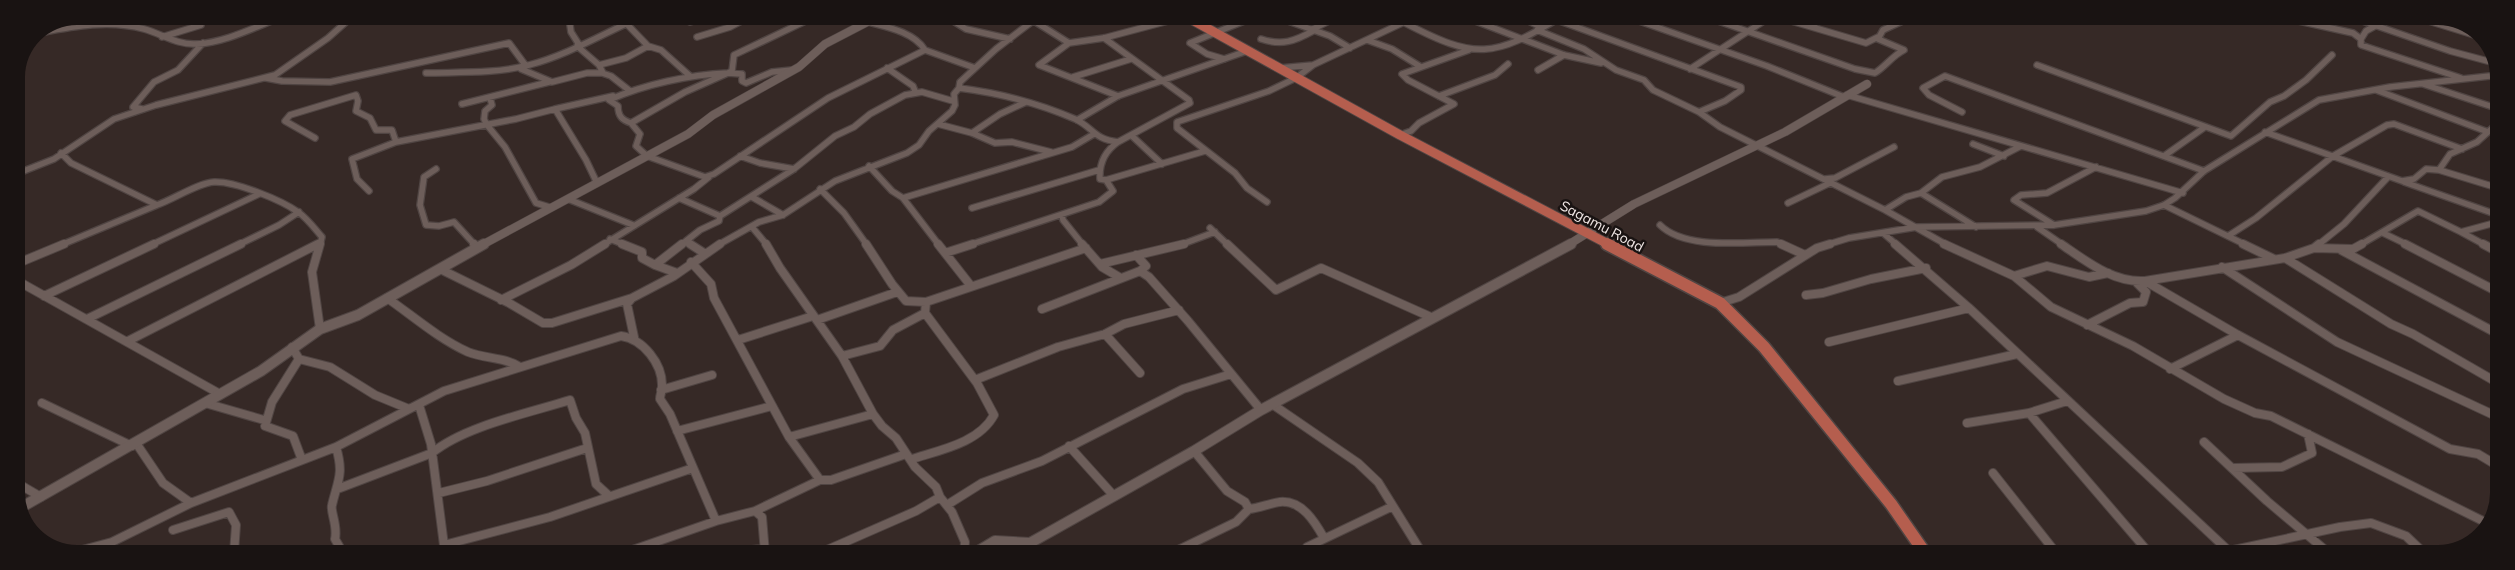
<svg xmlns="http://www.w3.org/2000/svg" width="2515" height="570" font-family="Mulish,sans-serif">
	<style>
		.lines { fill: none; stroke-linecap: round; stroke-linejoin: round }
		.minor-far1-casing { stroke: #504543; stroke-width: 8 }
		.minor-casing { stroke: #504543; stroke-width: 10 }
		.tertiary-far1-casing { stroke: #504543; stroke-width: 9 }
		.tertiary-casing { stroke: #504543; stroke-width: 12 }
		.trunk-far1-casing { stroke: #504543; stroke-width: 11 }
		.trunk-casing { stroke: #504543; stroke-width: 15 }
		.minor-far1 { stroke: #6d5e5a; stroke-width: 5.5 }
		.minor { stroke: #6d5e5a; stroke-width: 8 }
		.tertiary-far1 { stroke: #6d5e5a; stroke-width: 8 }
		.tertiary { stroke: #6d5e5a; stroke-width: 10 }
		.trunk-far1 { stroke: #b55e4e; stroke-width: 9 }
		.trunk { stroke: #b55e4e; stroke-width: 12 }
		.labels { text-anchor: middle; stroke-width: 5; stroke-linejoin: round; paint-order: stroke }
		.street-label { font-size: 14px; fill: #f1e8e6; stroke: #191312 }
	</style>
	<rect width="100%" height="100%" fill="#362926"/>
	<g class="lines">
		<g class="minor-far1-casing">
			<path id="minor-far1" d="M572,17L569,18L571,32L578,43L577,46L599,65L603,73
				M620,17L648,46L661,50L690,76
				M947,17L966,29L1010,39
				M1277,17L1330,36L1350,48
				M1465,17L1564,55L1601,63
				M1520,17L1541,27
				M1628,17L1767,66L1844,97
				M1707,17L1855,69L1875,73C1886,66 1892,56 1904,50L1878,39L1883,30L1911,17
				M2281,17L2353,33L2361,39V45L2461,78
				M2351,17L2450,51L2495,63
				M2416,17L2484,38
				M1557,20L1741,87V90L1725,101L1699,112
				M1034,21L1069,43L1104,38L1183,17
				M690,22L706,17
				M868,22C887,27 914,32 925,50
				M1405,23C1476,60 1493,58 1561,17
				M1810,26L1827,17
				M1311,30L1337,17
				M1537,30L1584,49L1616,70L1644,80L1653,90L1699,112L1720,127L1885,210L1947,245
				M34,34C71,27 107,19 144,29C162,34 177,45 196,44C225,43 257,26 284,16
				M162,37L201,25V16
				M697,37L730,27L749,17
				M1261,39C1282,46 1295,41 1313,31
				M2361,39L2366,31L2375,26
				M1367,40L1392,49L1421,67
				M1069,43L1039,65L1118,96
				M1224,59L1207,54L1190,43L1254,17
				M599,65L626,58L648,46
				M2037,65L2231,136L2270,102L2284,96L2306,80L2332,55
				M887,68L913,86L915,91
				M1280,68L1313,65
				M1690,69L1767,19L1788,20L1866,43L1878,37
				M1538,70L1564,55
				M426,73C460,72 495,74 529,65C568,55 604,33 641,17
				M728,73L685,92L631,123C622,120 618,116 618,106L609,100C645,84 689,75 728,73Z
				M728,73L732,71L734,55L814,17
				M728,73L742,74V81L746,83L772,72L792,70
				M1073,77L1131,59
				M266,78L282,81L330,82L509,43L526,66L521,69L552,82L587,73H602L611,76L630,91
				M2423,84L2499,109
				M959,88C999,93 1038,103 1075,119C1094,128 1093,139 1118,142
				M2376,90L2488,132L2498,123
				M1847,95L2183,193
				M1439,96L1495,75L1508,64
				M490,98L492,105L485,111L484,119L487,125L505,147L536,203L549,207
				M462,104L549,82
				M142,109L133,107L154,82L178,70L203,43
				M1962,112L1929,95L1923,88L1945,76L2204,171
				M1077,120L1118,96L1247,51
				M631,123L640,134L636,146L647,156L705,177L714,174L828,98L925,50L975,68
				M938,124L972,133L995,143L1012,142L1051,152
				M2265,132L2402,181L2414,179L2426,169L2439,170
				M2488,132L2477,142L2450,154L2439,170L2498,188
				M972,133L1000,114L1026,102
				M1131,135L1162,164
				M1400,135L1411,131L1419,123L1454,104L1408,80L1402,74L1469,50
				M315,138L285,121L290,115L356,95L358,101L356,111L370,118L376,130H392L396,142L516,119L555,109
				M1973,144L2004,156
				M61,153L71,163L157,205C174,199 198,183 214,182C235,181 281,200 298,212C307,218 315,229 322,237L320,245
				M740,156L760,163L794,169
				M2164,156L2205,127
				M869,166L892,191L903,198L939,245
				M436,169L424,177L420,205L426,225L439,226L454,222L475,245
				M16,174L54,159L114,119L156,105L275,75L328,38L346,22L349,16
				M1825,179L1835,178L1894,147
				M1106,180L1205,151
				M2404,182L2498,215
				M597,183L586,160L555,109L613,96
				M820,189L844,213L867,245
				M369,191L357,179L352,159L396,142
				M1921,193L1976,227
				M752,197L783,215
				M679,198L720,216
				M903,198L1072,147L1094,134
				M568,199L633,225
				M1267,202L1247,188L1235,173L1177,128V122L1269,91L1296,78L1313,65L1415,17
				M1788,203L1830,183
				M2164,205L2246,245
				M972,208L1099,170
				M1885,210L1906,197L1921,193L1942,177L1980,167L2021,146
				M1062,215L1063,220L1083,245
				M1660,225C1685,250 1744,242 1777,242L1784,245
				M2054,225L2014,200L2021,195L2047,193L2096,167
				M752,227L767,245
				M2037,227L2063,245
				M1210,228L1228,245
				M2461,232L2485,245
				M1883,233L1897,245
				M2383,233L2408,245
				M2228,236L2256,218L2333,156L2387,125L2394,124L2462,149
				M610,239L625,245
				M61,245L157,205
				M151,245L259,194
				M238,245L279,225L299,212
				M316,245L320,243
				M603,245L694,189L709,177
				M681,245L686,241
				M692,245L686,241L700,230L719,221L720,216L794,169L835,136L854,127L870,114L905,95L922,92L953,101
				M718,245L759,222L783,215L835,181L907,153L919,145L929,131L952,111L955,105L954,94L959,88L960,82L996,49L1038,17
				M969,245L1099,202L1113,191L1106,180L1100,179C1099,163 1105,151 1118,142L1190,103L1189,100L1104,38
				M1180,245L1215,232
				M1826,245L1849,238L1917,227L2054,225L2146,211L2164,205L2175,198L2204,171L2319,100L2390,87L2499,75
				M2318,245L2344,224L2388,177
				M2360,245L2418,211L2461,232L2498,222"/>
		</g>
		<g class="minor-casing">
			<path id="minor" d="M474,244L478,248
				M622,244L642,252V258L655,265
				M690,244L704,253
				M766,244L780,268L842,356L873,414L882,426L896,438L915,467L936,487L940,497L952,512L965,542L964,553
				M866,244L892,284L906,301L926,302L1086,248
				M938,244L971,286
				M1082,244L1102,267L1119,277
				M1227,244L1276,290L1321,268L1433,318
				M1781,244L1805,255
				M1895,244L1969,308L2232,554
				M1944,244L2014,276L2051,307L2133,346L2224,399L2255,413L2271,416L2487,523
				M2061,244C2086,261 2113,283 2145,281L2238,335L2450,449L2478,454L2498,466
				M2243,244L2274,259
				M2405,244L2498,292
				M2483,244L2498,252
				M2314,248L2319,244
				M2341,250L2498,334
				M945,253L973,244
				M1136,255L1146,266L1140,271
				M2285,258L2391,324L2413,334L2498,383
				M691,262L711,284L714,298L789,437L820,480H831L906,454
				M16,264L64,244
				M1100,264L1184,244
				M2222,267L2337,342L2498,417
				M440,269L509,303L543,323H552L632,298L627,304L634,337
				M677,273L655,265L682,244
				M2014,276L2047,266L2089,277L2108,273
				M16,280L220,394
				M2145,281L2285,258L2314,248L2353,249L2362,244
				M1806,295L1823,293L1871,279L1926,268
				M44,296L154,244
				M387,298C413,316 439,339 468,352C485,359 505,357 520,367
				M632,298L674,276L720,244
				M501,300L571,265L605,244
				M1720,303L1739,297L1817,248L1830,244
				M1042,309L1140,271L1149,277L1188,321L1261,410
				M87,319L241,244
				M817,320L897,292
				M2087,325L2130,303L2143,302L2146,292L2137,283
				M320,329L312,272L320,244
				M1105,334L1140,373
				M738,340L813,316
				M128,341L318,244
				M1829,342L1969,308
				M292,347L299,359L272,402L265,426L293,436L302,460
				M842,356L880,346L893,330L925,313
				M299,359L330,367L375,395L409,409
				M2170,369L2238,335
				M975,380L1058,347L1105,334L1124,324L1179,310
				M1898,381L2017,354
				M661,390L712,375
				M42,403L132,446
				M205,403L264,420
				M1272,404L1358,463L1378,482L1422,553
				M419,405L431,444L445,553
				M2029,413L2150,554
				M1967,423L2029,413L2067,401
				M677,431L772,406
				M789,437L873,414
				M2204,442L2267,501L2330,554
				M136,443L163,483L191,503
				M1069,446L1114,496
				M336,447C344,474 338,480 332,505C330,512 338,525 335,539L343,553
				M912,459C940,450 979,443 994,415L977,383L925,313L926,302
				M2232,468L2282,467L2312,453L2308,434
				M1993,473L2057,554
				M17,483L41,497
				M340,488L432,453C465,426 529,413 570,400L576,418L585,433L596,484L608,495
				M439,493L487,481L587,448
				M947,505L982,483L1042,461L1183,389L1231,374
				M1249,509C1260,508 1270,503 1280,502C1302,500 1315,522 1324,538
				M755,511L820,480
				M173,530L229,512L236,525L234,553
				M444,545L550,517L693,468
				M2229,551L2340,527L2371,523L2406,536L2425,554
				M71,553L112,542L191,503L336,447L444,391L621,336C643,339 663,364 662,387C662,391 660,395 660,399L670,414L716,521L755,511L762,517L765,553
				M624,553L716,521
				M719,553L763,549
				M820,553L916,511L940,497
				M1009,553L1027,544
				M1172,553L1236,522L1249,509L1245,502L1227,491L1194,451
				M1303,553L1307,547L1391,507"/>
		</g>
		<g class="tertiary-far1-casing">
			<path id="tertiary-far1" d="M482,245L688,134L713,115L799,67L825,44L877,17
				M1568,245L1634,204L1785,132L1867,84"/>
		</g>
		<g class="tertiary-casing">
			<path id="tertiary" d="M20,508L261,371L320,329L358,315L484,244
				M975,553L995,541L1030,543L1194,451L1261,410L1571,244"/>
		</g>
		<g class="trunk-far1-casing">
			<path id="trunk-far1" d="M1187,17L1400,135L1610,245"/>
		</g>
		<g class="trunk-casing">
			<path id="trunk" d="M1607,244L1720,303L1764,347L1891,504L1925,553"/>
		</g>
		<use href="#minor-far1" class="minor-far1"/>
		<use href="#minor" class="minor"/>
		<use href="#tertiary-far1" class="tertiary-far1"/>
		<use href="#tertiary" class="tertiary"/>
		<use href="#trunk-far1" class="trunk-far1"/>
		<use href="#trunk" class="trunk"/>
	</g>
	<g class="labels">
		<g class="street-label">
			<text transform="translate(1602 226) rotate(28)" y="5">Sagamu Road</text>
		</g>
	</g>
	<path d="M0 0H2515V570H0ZM77 25H2438A52 52 0 0 1 2490 77V493A52 52 0 0 1 2438 545H77A52 52 0 0 1 25 493V77A52 52 0 0 1 77 25Z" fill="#191312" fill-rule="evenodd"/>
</svg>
